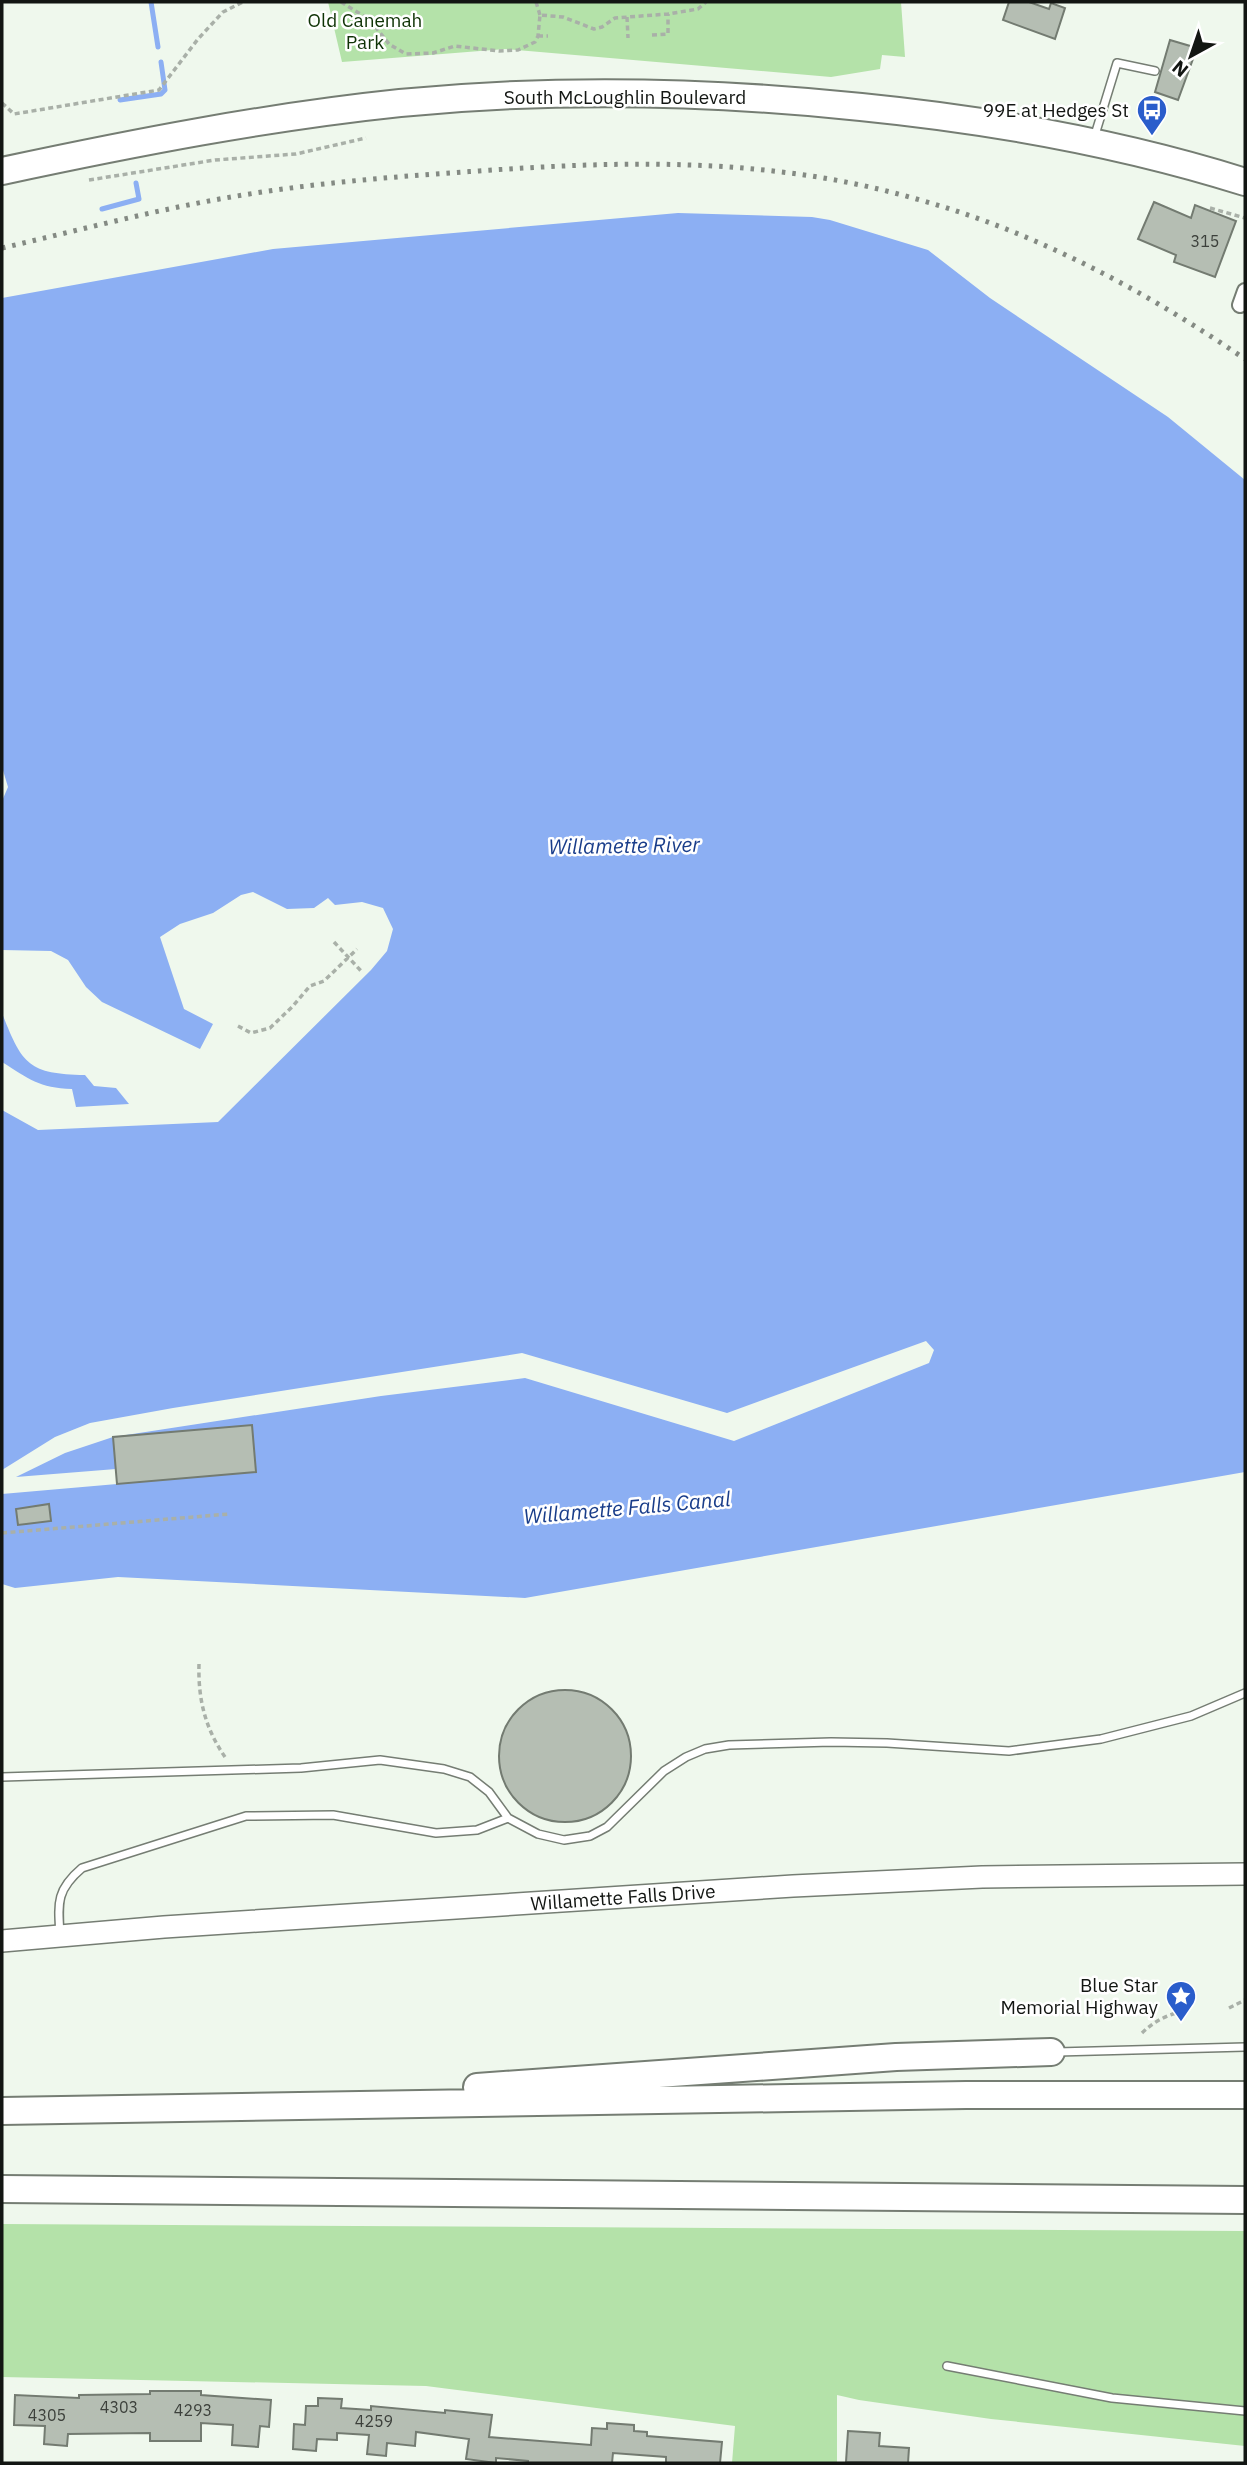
<svg xmlns="http://www.w3.org/2000/svg" width="1247" height="2465" font-family="'IBM Plex Sans',sans-serif">
	<style>
		.green { fill: #b4e2a9 }
		.water { fill: #8caff3 }
		.pier { fill: #eff8ed }
		.lines { fill: none; stroke-linecap: round; stroke-linejoin: round }
		.stream { stroke: #8caff3; stroke-width: 5 }
		.building { fill: #b5beb3; stroke: #737b71; stroke-width: 2 }
		.lane-casing { stroke: #757d73; stroke-width: 10 }
		.street-casing { stroke: #757d73; stroke-width: 18 }
		.secondary-casing { stroke: #757d73; stroke-width: 24 }
		.highway-casing { stroke: #757d73; stroke-width: 30 }
		.path { stroke: #a9b0a8; stroke-width: 3.5; stroke-dasharray: 5 3.5; stroke-linecap: butt }
		.lane { stroke: #fff; stroke-width: 7 }
		.street { stroke: #fff; stroke-width: 14 }
		.secondary { stroke: #fff; stroke-width: 21 }
		.highway { stroke: #fff; stroke-width: 26 }
		.rail { stroke: #848a83; stroke-width: 5; stroke-dasharray: 3.5 7; stroke-linecap: butt }
		.labels { text-anchor: middle; stroke-width: 5; stroke-linejoin: round; paint-order: stroke }
		.number-label { font-size: 16px; fill: #3c403b }
		.park-label { font-size: 19px; fill: #0f3306; stroke: #fff }
		.street-label { font-size: 19px; fill: #131613; stroke: #fff }
		.poi-label { font-size: 19px; fill: #131613; stroke: #fff; text-anchor: end }
		.water-label { font-size: 21px; font-style: italic; fill: #193d8a; stroke: #fff }
	</style>
	<rect width="100%" height="100%" fill="#eff8ed"/>
	<path class="green" d="M328,2H901L905,57L882,55L880,69L831,77L505,49L342,62Z
		M2,2224L1245,2231V2446L991,2419L859,2400L837,2395V2463H732L735,2426L426,2386L2,2377Z"/>
	<path class="water" d="M678,213L812,217L830,220L928,250L990,298L1168,417L1245,480V1472L525,1598L118,1577L15,1588L2,1584V1110L38,1130L218,1122L371,970L387,951L393,929L383,908L362,902L335,905L328,898L314,908L287,909L253,892L241,895L213,913L180,924L160,937L184,1009L213,1024L200,1049L102,1002L86,987L68,960L51,951L2,950V801L8,787L2,767V298L273,249Z
		M2,1013C22,1064 28,1074 85,1075L94,1086L116,1088L129,1104L76,1107L72,1089C39,1088 29,1079 2,1062Z"/>
	<path class="pier" d="M926,1341L934,1350L929,1363L734,1441L525,1378L381,1396L113,1437L65,1453L16,1477L116,1469L117,1484L2,1494V1470L55,1437L90,1423L173,1408L522,1353L727,1413Z"/>
	<g class="lines">
		<path class="stream" d="M151,2L158,47
			M120,100L161,94L165,90L161,62
			M102,209L139,199L136,183"/>
	</g>
	<path class="building" d="M1009,2H1029L1049,9L1051,3L1065,8L1055,39L1003,20Z
		M1170,40L1197,48L1178,100L1155,92Z
		M1154,202L1191,218L1195,205L1236,221L1215,277L1174,262L1176,255L1138,239Z
		M252,1425L256,1472L117,1484L113,1437Z
		M49,1504L51,1521L18,1525L16,1509Z
		M499 1756a66 66 0 1 1 132 0a66 66 0 1 1-132 0Z
		M150,2391H201V2395L271,2400L269,2427L260,2426L258,2447L232,2445L233,2425L201,2423V2441H150V2433L68,2434L67,2446L44,2444L45,2426L14,2425L15,2395L79,2398V2395L150,2394Z
		M318,2398L342,2399L341,2408L371,2410V2406L445,2413V2410L492,2415L489,2437L591,2445L592,2428L607,2429V2423L634,2425V2431L647,2432V2436L722,2442L720,2463H666V2457L613,2453L612,2463H528V2461L496,2458V2463L466,2459L469,2439L416,2432L415,2446L387,2443L386,2456L367,2454L369,2435L337,2433V2440L317,2439L316,2451L293,2449L294,2424L305,2425L306,2406H318Z
		M848,2431L880,2433L879,2446L909,2448L908,2463L846,2462Z"/>
	<g class="lines">
		<g class="lane-casing">
			<path id="lane" d="M1094,138L1117,63L1155,71
				M2,1777L301,1768L380,1760L444,1769L470,1777L489,1792L508,1818L538,1834L564,1840L590,1836L607,1827L664,1771L686,1757L705,1749L729,1745L831,1742L887,1743L1009,1751L1101,1739L1191,1716L1245,1693
				M60,1935C58,1903 56,1890 82,1868L246,1816L333,1815L436,1833L477,1830L508,1818
				M1057,2052L1245,2047
				M947,2366L1112,2398L1245,2411"/>
		</g>
		<g class="street-casing">
			<path id="street" d="M1240,305L1245,291"/>
		</g>
		<g class="secondary-casing">
			<path id="secondary" d="M2,1941L164,1927L793,1886L982,1877L1245,1874"/>
		</g>
		<g class="highway-casing">
			<path id="highway" d="M2,171C133,143 266,117 400,103C553,88 708,91 861,107C991,120 1121,143 1245,182
				M477,2087L896,2057L1051,2052
				M2,2111L966,2095H1245
				M2,2189L1245,2200"/>
		</g>
		<path class="path" d="M341,2L370,20L389,44L406,54L433,53L455,46L499,51L518,50L535,42L538,36L540,15L563,17L594,29L602,27L615,18L668,14L698,9L706,2
			M536,2L540,15
			M627,17L628,38
			M652,35L668,34V14
			M538,36H548
			M2,103L14,114L159,90L198,39L223,12L243,2
			M89,180L215,160L296,154L366,138
			M1210,208L1245,218
			M334,942L363,973
			M238,1026L251,1033L270,1028L292,1007L310,986L324,981L357,949
			M2,1533L229,1514
			M199,1664C198,1699 205,1728 225,1757
			M1229,2008L1245,2000
			M1142,2033C1155,2020 1171,2013 1189,2010"/>
		<use href="#lane" class="lane"/>
		<use href="#street" class="street"/>
		<use href="#secondary" class="secondary"/>
		<use href="#highway" class="highway"/>
		<path class="rail" d="M2,248C80,230 158,209 237,196C326,181 417,175 508,169C649,160 783,160 920,200C1038,233 1145,291 1245,359"/>
	</g>
	<defs>
		<g id="bus-pin" transform="scale(1.575)"><path d="M0 17L-7.5 6A9.5 9.5 0 1 1 7.5 6Z" fill="#2a5dcb" stroke="#fff"/><path d="M-5-6H5V4H4V6H2V4H-2V6H-4V4H-5ZM-3.5-4V0h7V-4ZM-3.5 1.2v1.5H-2V1.2ZM2 1.2v1.5H3.5V1.2Z" fill="#fff"/></g>
		<g id="sight-pin" transform="scale(1.575)"><path d="M0 17L-7.5 6A9.5 9.5 0 1 1 7.5 6Z" fill="#2a5dcb" stroke="#fff"/><path d="M0-6L1.8-2.2L6-1.7L2.9 1.2L3.7 5.4L0 3.3L-3.7 5.4L-2.9 1.2L-6-1.7L-1.8-2.2Z" fill="#fff"/></g>
	</defs>
	<g fill-rule="evenodd">
		<use href="#bus-pin" x="1152" y="110"/>
		<use href="#sight-pin" x="1181" y="1996"/>
	</g>
	<g class="labels">
		<g class="number-label">
			<text x="1205" y="247">315</text>
			<text x="119" y="2413">4303</text>
			<text x="193" y="2416">4293</text>
			<text x="47" y="2421">4305</text>
			<text x="374" y="2427">4259</text>
		</g>
		<g class="park-label">
			<text x="365" y="27">Old Canemah<tspan x="365" dy="22">Park</tspan></text>
		</g>
		<g class="street-label">
			<text x="625" y="104">South McLoughlin Boulevard</text>
			<text transform="translate(623 1897) rotate(-4)" y="7">Willamette Falls Drive</text>
		</g>
		<g class="poi-label">
			<text x="1129" y="117">99E at Hedges St</text>
			<text x="1158" y="1992">Blue Star<tspan x="1158" dy="22">Memorial Highway</tspan></text>
		</g>
		<g class="water-label">
			<text transform="translate(624 846) rotate(-1)" y="7">Willamette River</text>
			<text transform="translate(627 1508) rotate(-5)" y="7">Willamette Falls Canal</text>
		</g>
	</g>
	<rect width="1247" height="2465" fill="none" stroke="#131613" stroke-width="7"/>
	<g transform="translate(1191 56) rotate(220)" stroke="#ffffff" stroke-width="5" paint-order="stroke">
	<path d="M0-5L12 26L0 18L-12 26Z" fill="#131613"/>
	<text y="-10" font-size="19" font-weight="bold" text-anchor="middle" fill="#131613">N</text>
	</g>
</svg>
